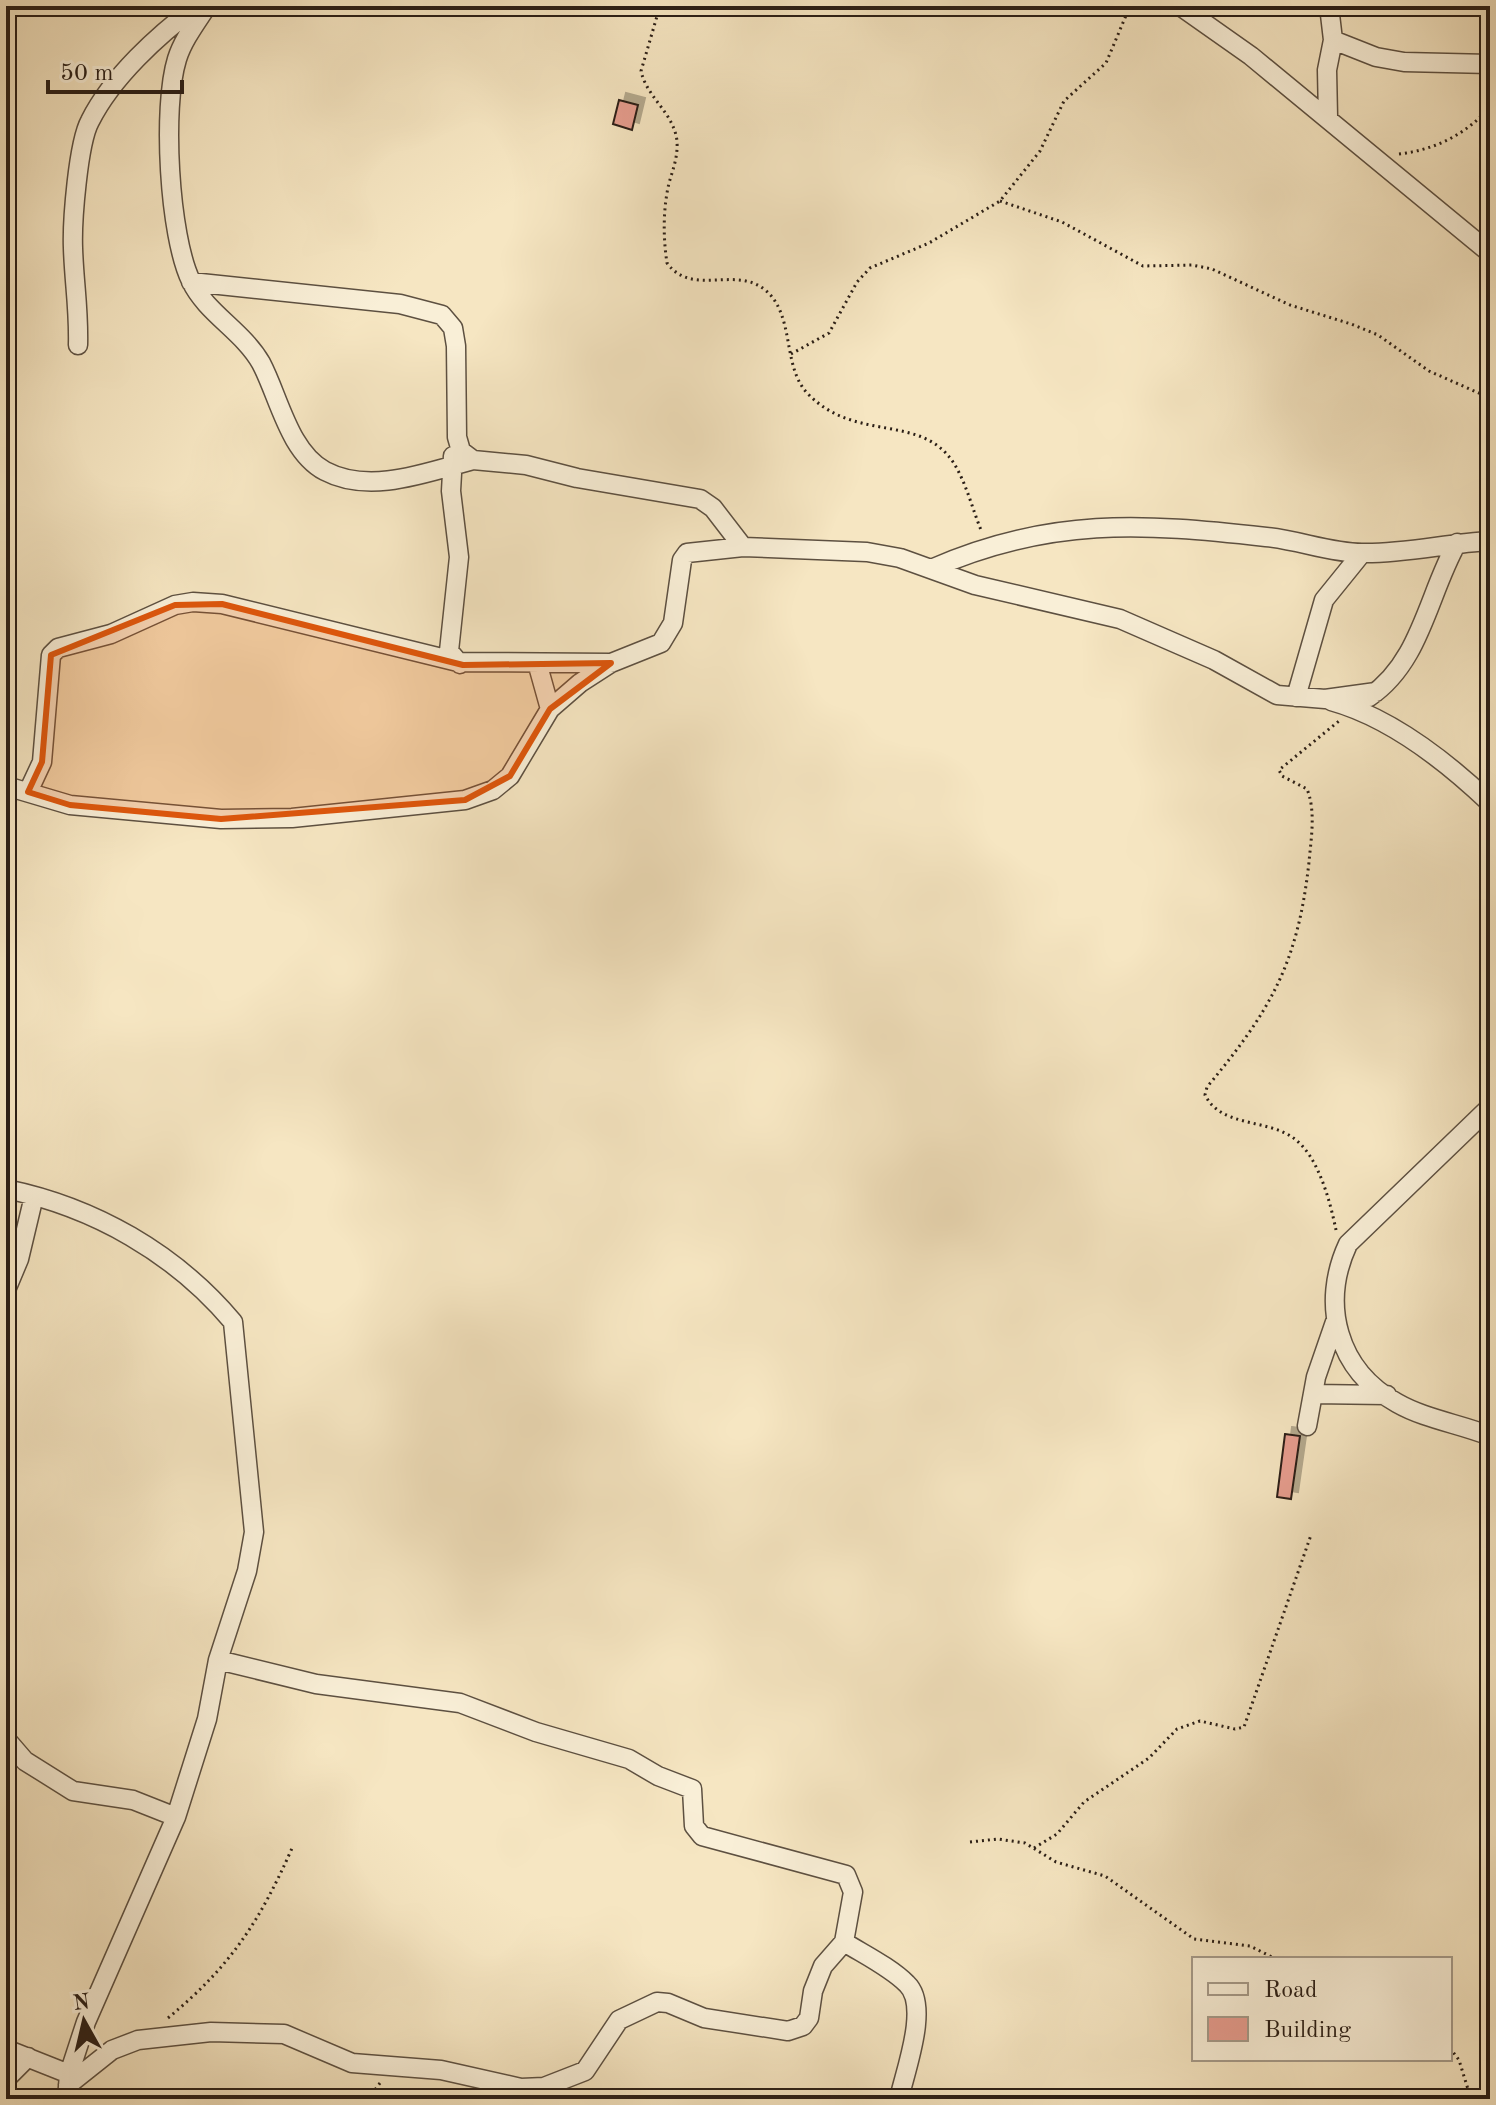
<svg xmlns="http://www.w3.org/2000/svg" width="1496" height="2105" font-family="'Old Standard TT',serif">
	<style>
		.building { fill: #e79d8f; stroke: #2a1e16; stroke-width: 2; filter: url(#shadow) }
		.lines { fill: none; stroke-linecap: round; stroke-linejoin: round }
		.street-casing { stroke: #5d5041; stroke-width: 21 }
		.path { stroke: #2a1e16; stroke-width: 3; stroke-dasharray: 2 4; stroke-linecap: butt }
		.street { stroke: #f9efd7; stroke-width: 18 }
		.marked { fill: #de560c; fill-opacity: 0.2; stroke: #de560c; stroke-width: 6; stroke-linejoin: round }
	</style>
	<defs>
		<filter id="shadow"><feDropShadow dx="7" dy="-7" stdDeviation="0" flood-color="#0004"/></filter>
	</defs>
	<rect width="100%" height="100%" fill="#f6e6c2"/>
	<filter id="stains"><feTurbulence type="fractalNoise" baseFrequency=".0025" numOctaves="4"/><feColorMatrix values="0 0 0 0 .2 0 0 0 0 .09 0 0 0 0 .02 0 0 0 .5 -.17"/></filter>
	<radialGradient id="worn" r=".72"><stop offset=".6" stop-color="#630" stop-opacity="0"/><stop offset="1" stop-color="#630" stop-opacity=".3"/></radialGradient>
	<path class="building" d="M619,100L638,105L632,130L613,124Z
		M1285,1434L1300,1436L1291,1499L1277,1497Z"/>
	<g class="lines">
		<g class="street-casing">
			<path id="street" d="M207,6C196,23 183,40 177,59C162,107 169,236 191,281C206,313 243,331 261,363C279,397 289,452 325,471C370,495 428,472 473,460
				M1180,6L1251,56L1490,253
				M1333,40L1376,57L1404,62L1490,64
				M1328,117L1327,70L1333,40L1329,6
				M191,282L400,304L442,315L453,328L456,346L457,437L461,451L473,460L526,465L577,478L700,499L713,508L743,547
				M78,345C79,309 74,282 73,248C72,222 78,143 90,121C112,77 158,35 197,6
				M453,456L451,491L459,557L449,651L460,664
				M931,569C1049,517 1142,523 1266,537C1298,540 1331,553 1362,553C1404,554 1448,543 1490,541
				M538,666L550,709
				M1296,697L1324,600L1362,553
				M1369,697C1421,662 1428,594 1457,543
				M1331,701C1389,717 1447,762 1490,803
				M6,786L70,805L221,819L292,818L465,800L493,790L510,776L550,709L580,683L611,663L661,643L673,623L682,560L687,553L743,547L867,552L900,558L975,585L1120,619L1214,660L1277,695L1325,699L1376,692
				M28,792L42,762L51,655L58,648L111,634L175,605L193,602L222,604L458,662L611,663
				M1490,1107L1348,1244C1320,1304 1337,1370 1397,1403C1425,1419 1460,1424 1490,1436
				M6,1189C94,1207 175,1253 233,1322L254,1532L247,1571L218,1660L207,1719L176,1817L86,2022L69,2074L67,2099
				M6,1290L19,1259L34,1196
				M1313,1394L1387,1395
				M1307,1426L1316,1377L1335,1322
				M218,1660L316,1684L460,1703L536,1732L629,1759L658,1776L692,1789L694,1826L702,1836L846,1875L853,1892L844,1942C863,1954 890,1967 907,1984C930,2006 905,2071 899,2099
				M6,1739L25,1761L73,1791L133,1800L176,1817
				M6,2049L69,2074
				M6,2079L28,2057
				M68,2085L112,2050L138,2040L211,2032L284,2034L352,2063L441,2070L521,2088L544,2087L585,2071L619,2020L657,2002L668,2003L704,2018L788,2031L803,2026L809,2018L813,1991L823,1966L844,1942"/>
		</g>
		<path class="path" d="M660,6L641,71C647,98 674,113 677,141C678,157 673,169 669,183C663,209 663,237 667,263C692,297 734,266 764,289C796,314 781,366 808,394C856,443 920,413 953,462C966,482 972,508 981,530
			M1399,154C1434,150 1468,134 1490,106
			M1000,201L1062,222L1143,266L1192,265L1212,269L1290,305L1351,324L1378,335L1429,371L1490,398
			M791,354L829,333L857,282L870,268L929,243L1000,201L1040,151L1064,101L1106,63L1130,6
			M1336,1230C1330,1201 1318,1154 1292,1137C1266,1119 1221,1127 1205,1095L1207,1087C1271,1010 1298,963 1309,862C1311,839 1316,811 1307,789L1282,776L1279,770L1339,721
			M970,1842L998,1839L1025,1843L1056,1862L1105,1876L1194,1939L1250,1946L1276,1959
			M1034,1848L1057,1834L1084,1802L1149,1758L1177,1729L1200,1721L1235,1729L1244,1727L1311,1535
			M168,2018C231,1966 260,1921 293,1846
			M1450,2048L1459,2060L1471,2099
			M368,2099L380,2083"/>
		<use href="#street" class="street"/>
	</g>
	<path class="marked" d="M222,604L463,665L611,663L550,709L510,776L465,800L221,819L70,805L28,792L42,762L51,655L175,605Z"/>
	<rect width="1496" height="2105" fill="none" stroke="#f6e6c2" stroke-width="32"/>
	<rect x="8" y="8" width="1480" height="2089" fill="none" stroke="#2a1e16" stroke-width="4"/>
	<rect x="16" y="16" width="1464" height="2073" fill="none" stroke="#2a1e16" stroke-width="2"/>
	<rect x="1192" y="1957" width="260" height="104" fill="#f9efd7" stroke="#a69b8a" stroke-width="2"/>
	<rect x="1208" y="1983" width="40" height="12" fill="#f9efd7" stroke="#a69b8a" stroke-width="2"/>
	<text x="1264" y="1997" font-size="24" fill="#2a1e16">Road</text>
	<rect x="1208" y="2017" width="40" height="24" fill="#e79d8f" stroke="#a69b8a" stroke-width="2"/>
	<text x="1264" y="2037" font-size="24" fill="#2a1e16">Building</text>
	<g transform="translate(84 2021) rotate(352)" stroke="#f9efd7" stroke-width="6" paint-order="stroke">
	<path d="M0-6L14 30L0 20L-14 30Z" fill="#2a1e16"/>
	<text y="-12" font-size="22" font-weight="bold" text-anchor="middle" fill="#2a1e16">N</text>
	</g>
	<path d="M48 80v12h134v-12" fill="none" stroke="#2a1e16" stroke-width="4"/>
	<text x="60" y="80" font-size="24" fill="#2a1e16" stroke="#f9efd7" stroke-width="6" paint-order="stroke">50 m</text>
	<rect width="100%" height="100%" filter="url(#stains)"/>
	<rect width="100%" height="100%" fill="url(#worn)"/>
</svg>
